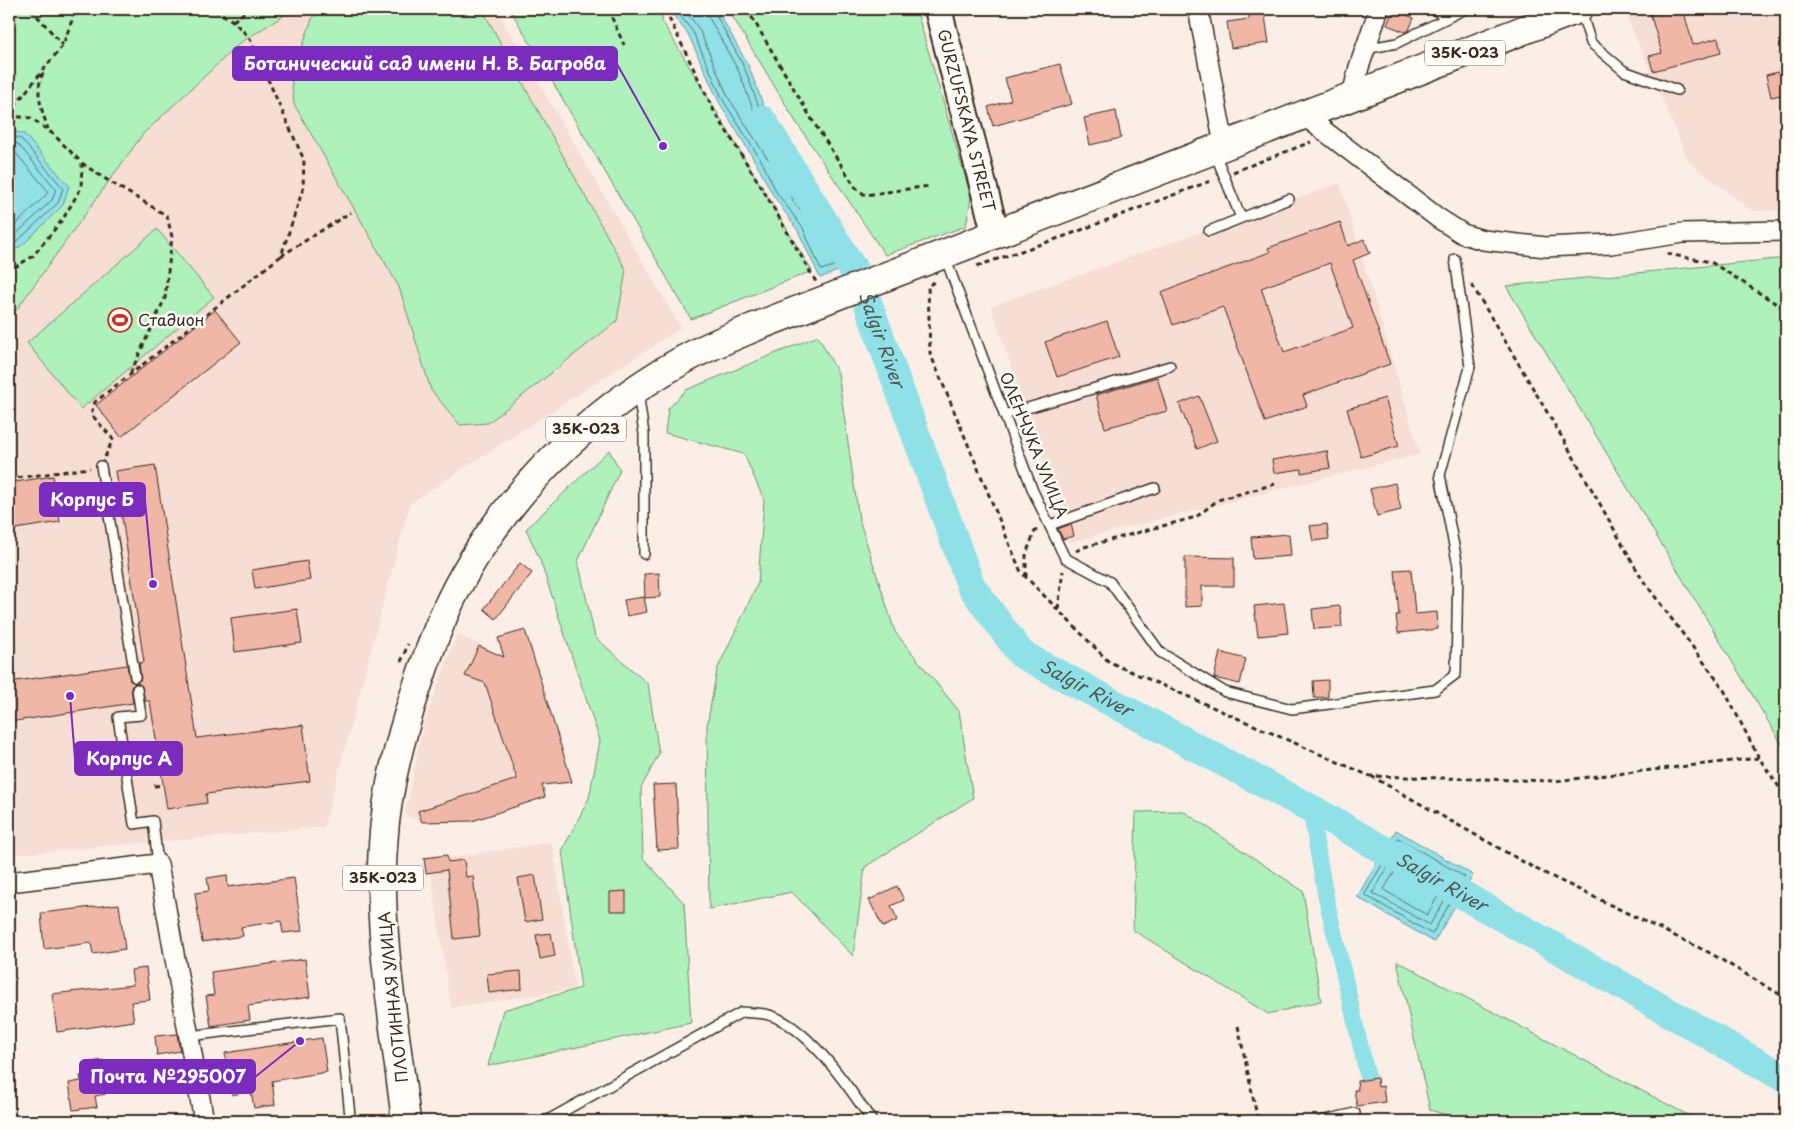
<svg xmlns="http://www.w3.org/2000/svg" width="1795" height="1130" font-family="'Playpen Sans',sans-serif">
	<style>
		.built { fill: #f7ded4 }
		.green { fill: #aef1bb; stroke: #748e6c }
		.water { fill: #8fe0e7; stroke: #6d9797 }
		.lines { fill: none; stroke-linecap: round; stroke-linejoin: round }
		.shore { stroke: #5d736e; stroke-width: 1 }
		.canal { stroke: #8fe0e7; stroke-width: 16 }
		.river { stroke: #8fe0e7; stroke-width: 29 }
		.building { fill: #f0b7a7; stroke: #3b2a1e; fill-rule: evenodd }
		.lane-casing { stroke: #3b2a1e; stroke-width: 12 }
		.street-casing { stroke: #3b2a1e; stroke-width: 22 }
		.secondary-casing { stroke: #3b2a1e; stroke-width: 30 }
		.primary-casing { stroke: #3b2a1e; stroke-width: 31 }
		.path { stroke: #3b2a1e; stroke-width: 3; stroke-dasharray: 5 4; stroke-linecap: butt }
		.lane { stroke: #fdfcf7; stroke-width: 9 }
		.street { stroke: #fdfcf7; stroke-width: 19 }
		.secondary { stroke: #fdfcf7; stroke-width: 26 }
		.primary { stroke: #fdfcf7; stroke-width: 28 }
		.labels { text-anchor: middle; stroke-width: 5; stroke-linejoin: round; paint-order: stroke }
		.shield { fill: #fdfcf7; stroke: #75695f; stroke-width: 1 }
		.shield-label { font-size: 15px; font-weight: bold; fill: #3b2a1e }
		.street-label { font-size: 16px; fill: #3b2a1e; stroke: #fdfcf7 }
		.poi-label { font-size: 16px; fill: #3b2a1e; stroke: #fdfcf7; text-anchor: start }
		.water-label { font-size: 18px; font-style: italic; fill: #505850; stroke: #fdfcf7 }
		.leader { fill: none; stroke: #7b2cbf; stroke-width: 2 }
		.callout-dot { fill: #7b2cbf; stroke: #fdfcf7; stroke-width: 2 }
		.callout { fill: #7b2cbf; stroke: #7b2cbf; stroke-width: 2 }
		.callout-label { font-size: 18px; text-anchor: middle; font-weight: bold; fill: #fff }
	</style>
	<rect width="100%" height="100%" fill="#faeee7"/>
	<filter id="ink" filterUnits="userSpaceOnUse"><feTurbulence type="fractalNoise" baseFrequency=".02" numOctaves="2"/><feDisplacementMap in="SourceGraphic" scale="10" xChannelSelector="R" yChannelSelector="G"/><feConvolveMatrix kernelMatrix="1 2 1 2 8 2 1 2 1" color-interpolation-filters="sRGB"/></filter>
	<g filter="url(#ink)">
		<path class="built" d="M294,9H496L681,328L410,503L324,827L9,855V320L143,134L240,43Z
			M1639,9H1786V210L1752,211L1689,162L1625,12Z
			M1340,183L1420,454L1070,542L991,306Z
			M457,634L503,656L545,797L472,821L422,822L405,814L423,726Z
			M552,842L575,989L451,1008L429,861Z"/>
		<path class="green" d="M9,9H294L240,43L143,134L9,320Z
			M321,9H482L626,270L617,321L488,423L460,425L431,390L399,287L294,104L291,77L312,19Z
			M510,9H663L662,21L812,271L691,319Z
			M728,9H916L971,197L966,226L885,255L796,122Z
			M157,229L214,297L81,409L27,343Z
			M1786,258V751L1506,286Z
			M818,336L838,373L859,519L895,632L959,711L973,798L865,867L853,956L792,892L709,909L707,726L717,670L758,583L764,500L744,454L665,433L668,409L686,390Z
			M609,450L620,470L578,561L595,637L648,684L659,754L641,788L643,858L684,903L691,1023L488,1066L503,1010L581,988L562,851L589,798L600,741L540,560L526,529Z
			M1183,811L1303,891L1321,1001L1268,1014L1133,930L1136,812Z
			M1397,961L1699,1121H1466L1430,1110Z"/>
		<path class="water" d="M673,9H717L749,67L799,200L837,247L865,260L820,278L798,231L773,195L756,163L719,102L688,34L672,14Z
			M9,130L24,134L69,186L63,205L27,241L9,255Z
			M1396,830L1473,875L1434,942L1357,897Z"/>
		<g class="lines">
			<path class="shore" d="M677,9L678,13L693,32L723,100L761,160L777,193L803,228L821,270L847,262L848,258L833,250L794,203L745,69L713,9
				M684,9L699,29L728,97L767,158L770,159L771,156L739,72L708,16L707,9
				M9,134L21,139L63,188L58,203L9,249
				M9,141L18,144L56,189L52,200L9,241
				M9,149L14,151L48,191L46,195L9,231
				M1398,838L1465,877L1432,934L1365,895Z
				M1401,846L1457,879L1430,925L1373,893Z
				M1404,857L1446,882L1427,915L1384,890Z"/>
			<path class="canal" d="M1310,808L1325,893L1368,1078"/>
			<path class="river" id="s1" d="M762,120L859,279L971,586L1021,654L1310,808L1786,1079"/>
		</g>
		<path class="building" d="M1248,9H1264L1269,43L1231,48L1227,22L1249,19Z
			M1666,9H1683L1693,45L1718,38L1721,53L1653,71L1649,56L1662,53L1650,13Z
			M1393,10L1414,18L1409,30L1405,32L1387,25Z
			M1060,64L1072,104L993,126L988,107L1011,100L1005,78Z
			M1782,71L1786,94L1771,97L1766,75Z
			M1116,111L1121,138L1090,145L1084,118Z
			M1340,222L1348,246L1364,239L1370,253L1353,260L1390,364L1303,395L1307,406L1265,422L1223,307L1173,325L1161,292L1270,252L1268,248ZM1330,263L1353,328L1284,352L1261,288Z
			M215,310L241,342L121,437L96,405Z
			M1107,321L1119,357L1057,377L1045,342Z
			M1157,377L1167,411L1105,428L1096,395Z
			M1199,396L1217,441L1197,449L1179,404Z
			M1385,398L1399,446L1361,457L1347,409Z
			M1327,451L1330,468L1301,473V469L1274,473L1272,460Z
			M155,465L197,738L303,725L310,781L206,794L207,803L167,809L150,701H145L142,686L137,683L141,679L139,663L144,662L115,471Z
			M53,476L60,522L9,530V483Z
			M1395,483L1401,510L1377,516L1370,489Z
			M1071,524L1074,536L1063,539L1058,529Z
			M1327,524L1329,539L1313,541L1310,526Z
			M1289,534L1291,556L1253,559L1251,537Z
			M1185,557L1234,558V586H1202V606L1185,607Z
			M307,561L310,580L255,589L252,570Z
			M520,563L532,573L496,619L484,609Z
			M1411,569L1415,614L1437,612L1438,629L1398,633L1396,615H1399L1395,570Z
			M659,573L660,597L645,598L644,574Z
			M644,597L647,612L627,616L624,600Z
			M1284,603L1288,633L1258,636L1254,606Z
			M1340,606L1342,627L1314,629L1312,609Z
			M297,609L302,643L235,652L231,618Z
			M525,630L572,782L542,785L545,797L472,821L422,822L418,811L517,779L485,683L465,676L479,646L504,657L498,638Z
			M1220,652L1246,659L1240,684L1214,678Z
			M127,665L130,681L135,683L131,687L133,703L9,722V682Z
			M1328,680V697L1314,698L1313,681Z
			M676,784L679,849L657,850L653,785Z
			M447,855L448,862L464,860L466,877L473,876L480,936L454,939L447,870L426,873L424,858Z
			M227,875L228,887L294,878L302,931L283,933L281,921L241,927L243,936L202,942L195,893L209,891L207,878Z
			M535,875L542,919L525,922L518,878Z
			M897,886L904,900L891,906L898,920L883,927L869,900Z
			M626,891V911H610V892Z
			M119,904L125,949L93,954L91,943L44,949L41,913Z
			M551,933L555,956L540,959L536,935Z
			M305,959L310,997L248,1006L250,1020L211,1026L206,996L214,995L211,972Z
			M146,968L150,1000L131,1002L134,1021L57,1032L52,994L133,985L131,970Z
			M521,971L522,989L489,993L487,974Z
			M177,1034L180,1051L157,1055L155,1036Z
			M322,1038L327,1072L272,1081L275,1105L254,1108L251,1091L232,1095L225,1053Z
			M103,1060L105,1072L119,1070L121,1084L105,1086L106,1094L95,1096L97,1107L73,1110L69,1083L81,1081L80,1076L87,1075L85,1063Z
			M1377,1078L1378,1087L1383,1086L1385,1102L1357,1106L1354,1090H1358L1357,1081Z"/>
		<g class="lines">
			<g class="lane-casing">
				<path id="lane" d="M1434,9L1446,18
					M1581,11L1591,43L1624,71L1677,90
					M1365,49L1397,43L1465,9
					M1214,151L1241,218
					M1209,231L1289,199
					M945,257L1033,491L1065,558L1110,582L1160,652L1225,692L1292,709L1435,690L1456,674L1458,566L1440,475L1470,367L1455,259
					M638,392L644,434V554
					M1004,415L1170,366
					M101,466L135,677
					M1050,525L1155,488
					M137,689L141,715L118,717L134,824L153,821L158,864
					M189,1036L340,1018L350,1116
					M546,1121L742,1012C749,1013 757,1013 765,1014C806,1022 850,1089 872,1121
					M1321,1121L1355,1113"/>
			</g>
			<g class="street-casing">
				<path id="street" d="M1198,9L1224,144
					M1352,95L1359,67L1379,9
					M1302,114L1438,218L1463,234L1483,240L1546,247L1611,244L1683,233L1786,231
					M9,882L158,864L204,1121"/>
			</g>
			<g class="secondary-casing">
				<g id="secondary">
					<path id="s2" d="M938,9L995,232"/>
				</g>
			</g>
			<g class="primary-casing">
				<path id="primary" d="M406,1121C396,1034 377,933 383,845C386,791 400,738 417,687C430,648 444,609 465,573C518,480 603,401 698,352C717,343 736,335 755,327L1578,9"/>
			</g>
			<path class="path" d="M31,9L63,45
				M608,9L624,45
				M669,9V18L714,111L762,188L816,282
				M747,9L814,123L856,188L865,195L930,186
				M233,21L249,9
				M43,73C34,92 42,110 48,129
				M9,113L63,45L75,12L82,9
				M9,116L31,118L53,134L82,163L81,188L63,219L33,256L9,271
				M82,163C109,183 139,198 167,216L172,237L165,298L130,374
				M1233,172L1311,142
				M1667,254L1711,262L1786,310
				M281,256L351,212
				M977,266L1068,235L1213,180
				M934,282L928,286L930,353L1021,572L1109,662L1370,776L1554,781L1759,758L1786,797
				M1472,285L1573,456L1642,579L1723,688L1759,758
				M105,457L113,439L91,414L95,402L281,256L303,189L304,160L249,37L233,21L214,9
				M9,479L90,468
				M1076,551L1084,547L1196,517L1218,500L1275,484
				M1026,577V554L1035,531L1039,530
				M1058,609L1063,571
				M401,662L408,644
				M1371,776L1536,869L1710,953L1786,998
				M154,786L163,785
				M1238,1026L1258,1121"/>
			<use href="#lane" class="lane"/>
			<use href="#street" class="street"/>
			<use href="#secondary" class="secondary"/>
			<use href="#primary" class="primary"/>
		</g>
	</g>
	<defs>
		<g id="stadium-ring" transform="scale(1.25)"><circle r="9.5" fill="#fdfcf7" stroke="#c8321e" stroke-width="1.5"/><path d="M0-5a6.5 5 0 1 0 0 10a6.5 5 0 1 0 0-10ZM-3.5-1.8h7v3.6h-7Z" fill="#c8321e"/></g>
	</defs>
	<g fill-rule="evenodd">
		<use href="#stadium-ring" x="120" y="320"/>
	</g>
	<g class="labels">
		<g class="shield">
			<rect x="1425" y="40.5" width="80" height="25" rx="4"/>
			<rect x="546" y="416.5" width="80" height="25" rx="4"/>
			<rect x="343" y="865.5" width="80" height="25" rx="4"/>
		</g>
		<g class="shield-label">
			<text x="1465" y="58">35К-023</text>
			<text x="586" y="434">35К-023</text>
			<text x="383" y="883">35К-023</text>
		</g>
		<g class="street-label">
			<text dy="6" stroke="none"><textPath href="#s2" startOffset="115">GURZUFSKAYA STREET</textPath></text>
			<text transform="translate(1034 445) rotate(68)" y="6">ОЛЕНЧУКА УЛИЦА</text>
			<text transform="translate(393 997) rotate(-96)" y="6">ПЛОТИННАЯ УЛИЦА</text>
		</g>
		<g class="poi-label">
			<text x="138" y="326">Стадион</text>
		</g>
		<g class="water-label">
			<text dy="6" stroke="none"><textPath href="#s1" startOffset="251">Salgir River</textPath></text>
			<text dy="6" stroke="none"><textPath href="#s1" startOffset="671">Salgir River</textPath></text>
			<text dy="6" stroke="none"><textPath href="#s1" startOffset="1076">Salgir River</textPath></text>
		</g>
	</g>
	<path class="leader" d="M663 146L617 64M153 584L145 500M70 696L75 759M300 1041L255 1077"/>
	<g class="callout-dot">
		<circle cx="663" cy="146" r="5"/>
		<circle cx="153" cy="584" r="5"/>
		<circle cx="70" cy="696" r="5"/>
		<circle cx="300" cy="1041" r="5"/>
	</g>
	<g class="callout">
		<rect x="233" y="47" width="384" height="33" rx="5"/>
		<rect x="40" y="483" width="105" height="33" rx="5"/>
		<rect x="75" y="742" width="107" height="33" rx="5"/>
		<rect x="80" y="1060" width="175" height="33" rx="5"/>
	</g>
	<g class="callout-label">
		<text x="425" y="70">Ботанический сад имени Н. В. Багрова</text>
		<text x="92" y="506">Корпус Б</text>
		<text x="129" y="765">Корпус А</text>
		<text x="168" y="1083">Почта №295007</text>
	</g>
	<rect width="1795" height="1130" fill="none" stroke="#fdfcf7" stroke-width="30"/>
	<rect x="15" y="15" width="1765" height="1100" fill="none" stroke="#3b2a1e" stroke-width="2" filter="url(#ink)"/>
</svg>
